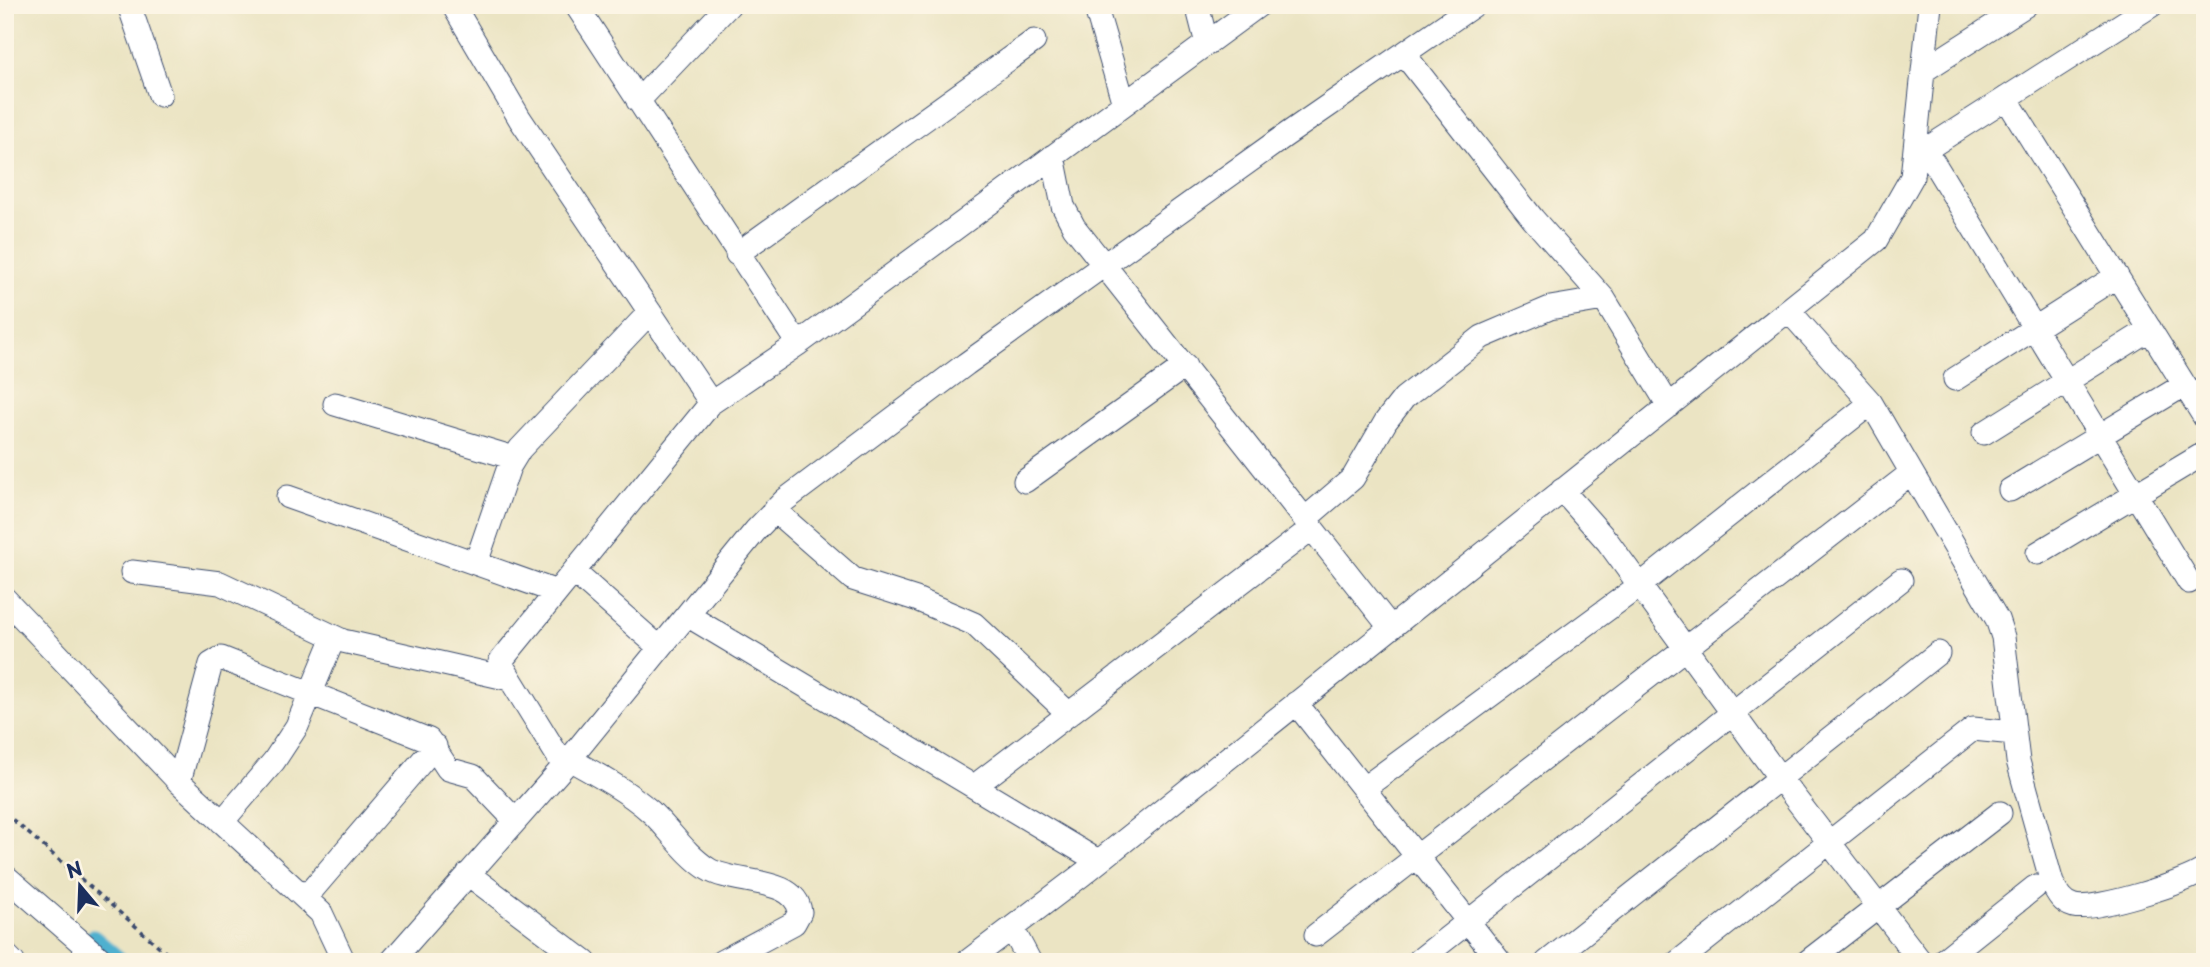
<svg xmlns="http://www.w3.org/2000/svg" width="2210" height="967" font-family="'Playpen Sans',sans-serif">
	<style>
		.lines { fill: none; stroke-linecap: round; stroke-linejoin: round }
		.canal { stroke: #50b0cf; stroke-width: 19 }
		.minor-casing { stroke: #3a4a6d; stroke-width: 25 }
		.path { stroke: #3a4a6d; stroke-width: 3.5; stroke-dasharray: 5 5; stroke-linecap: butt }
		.minor { stroke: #fff; stroke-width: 23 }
	</style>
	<rect width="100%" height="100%" fill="#fcf5e5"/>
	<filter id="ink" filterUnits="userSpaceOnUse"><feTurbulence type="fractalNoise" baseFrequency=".0143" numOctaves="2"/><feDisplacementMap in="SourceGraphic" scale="14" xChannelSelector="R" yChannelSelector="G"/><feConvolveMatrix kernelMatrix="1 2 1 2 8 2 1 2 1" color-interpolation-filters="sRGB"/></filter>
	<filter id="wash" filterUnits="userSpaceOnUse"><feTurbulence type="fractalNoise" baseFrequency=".00686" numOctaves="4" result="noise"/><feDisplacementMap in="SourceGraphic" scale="28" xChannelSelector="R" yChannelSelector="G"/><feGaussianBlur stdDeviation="1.57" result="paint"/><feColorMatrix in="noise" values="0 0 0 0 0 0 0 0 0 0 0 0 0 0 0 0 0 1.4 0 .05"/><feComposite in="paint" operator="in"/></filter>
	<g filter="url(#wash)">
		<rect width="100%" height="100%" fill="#ebe4c3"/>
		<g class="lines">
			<path class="canal" d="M93,939L120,962"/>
		</g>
	</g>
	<g filter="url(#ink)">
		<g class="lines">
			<g class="minor-casing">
				<path id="minor" d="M129,5L160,95
					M453,5L520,119L711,403
					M576,5L798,344
					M1095,5L1124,104
					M1197,5L1207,44
					M1404,54L1533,219L1604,299L1669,406
					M1923,71L2026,5
					M2006,98L2205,418
					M638,101L729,5
					M1926,150L2189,582
					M1053,156L1063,206L1074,227L1390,627
					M1914,157L2152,5
					M737,254L1034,41
					M1789,311L1871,403L1997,619L2003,637L2018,761L2052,883C2057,893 2062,903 2074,906C2095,911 2186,883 2205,869
					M1955,379L2117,276
					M335,404L514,458
					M1984,433L2150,329
					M1025,481L1185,366
					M1562,490L1608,542L1779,777L1921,962
					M2010,490L2184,385
					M288,497L557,592
					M774,510L853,579L916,599L974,624L1069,714
					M1305,519L1353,478L1386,421L1404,398L1482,337L1550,308L1604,299
					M2038,553L2205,453
					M476,563L509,467L520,449L650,312
					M132,572L220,583L343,641L510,679
					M574,572L660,648
					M5,599L179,782L321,913L344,962
					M687,615L1098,861
					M1296,703L1500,962
					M569,759C598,775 626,790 651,812C670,830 686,855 708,869C733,885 796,876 800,912L794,923L721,962
					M564,766L756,530L785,500L966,364L1283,137L1474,5
					M179,782L211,664L221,658L429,740L448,769L473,776L515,820
					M976,785L1312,528
					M1364,788L1639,586L1871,403
					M222,822L274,761L297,726L334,637
					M468,874L585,962
					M5,876L104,962
					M306,897L435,746
					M1012,928L1030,962
					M1316,935L1911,473
					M5,954L13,962
					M391,962L564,766L500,662L711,403L798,344L1259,5
					M967,962L1083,874L1876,240L1912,177L1930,5
					M1417,962L1901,580
					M1547,962L1938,653
					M1678,962L1973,729L2014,733
					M1807,962L2000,813
					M1941,962L2035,887"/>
			</g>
			<path class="path" d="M5,813L177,962"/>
			<use href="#minor" class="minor"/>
		</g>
	</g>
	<rect width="2210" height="967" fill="none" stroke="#fcf5e5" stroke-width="28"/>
	<g transform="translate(80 886) rotate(341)" stroke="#fcf5e5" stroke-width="5" paint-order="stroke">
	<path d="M0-5L12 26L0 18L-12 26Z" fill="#1b2f5e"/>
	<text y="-10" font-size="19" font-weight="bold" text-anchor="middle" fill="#1b2f5e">N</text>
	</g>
</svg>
